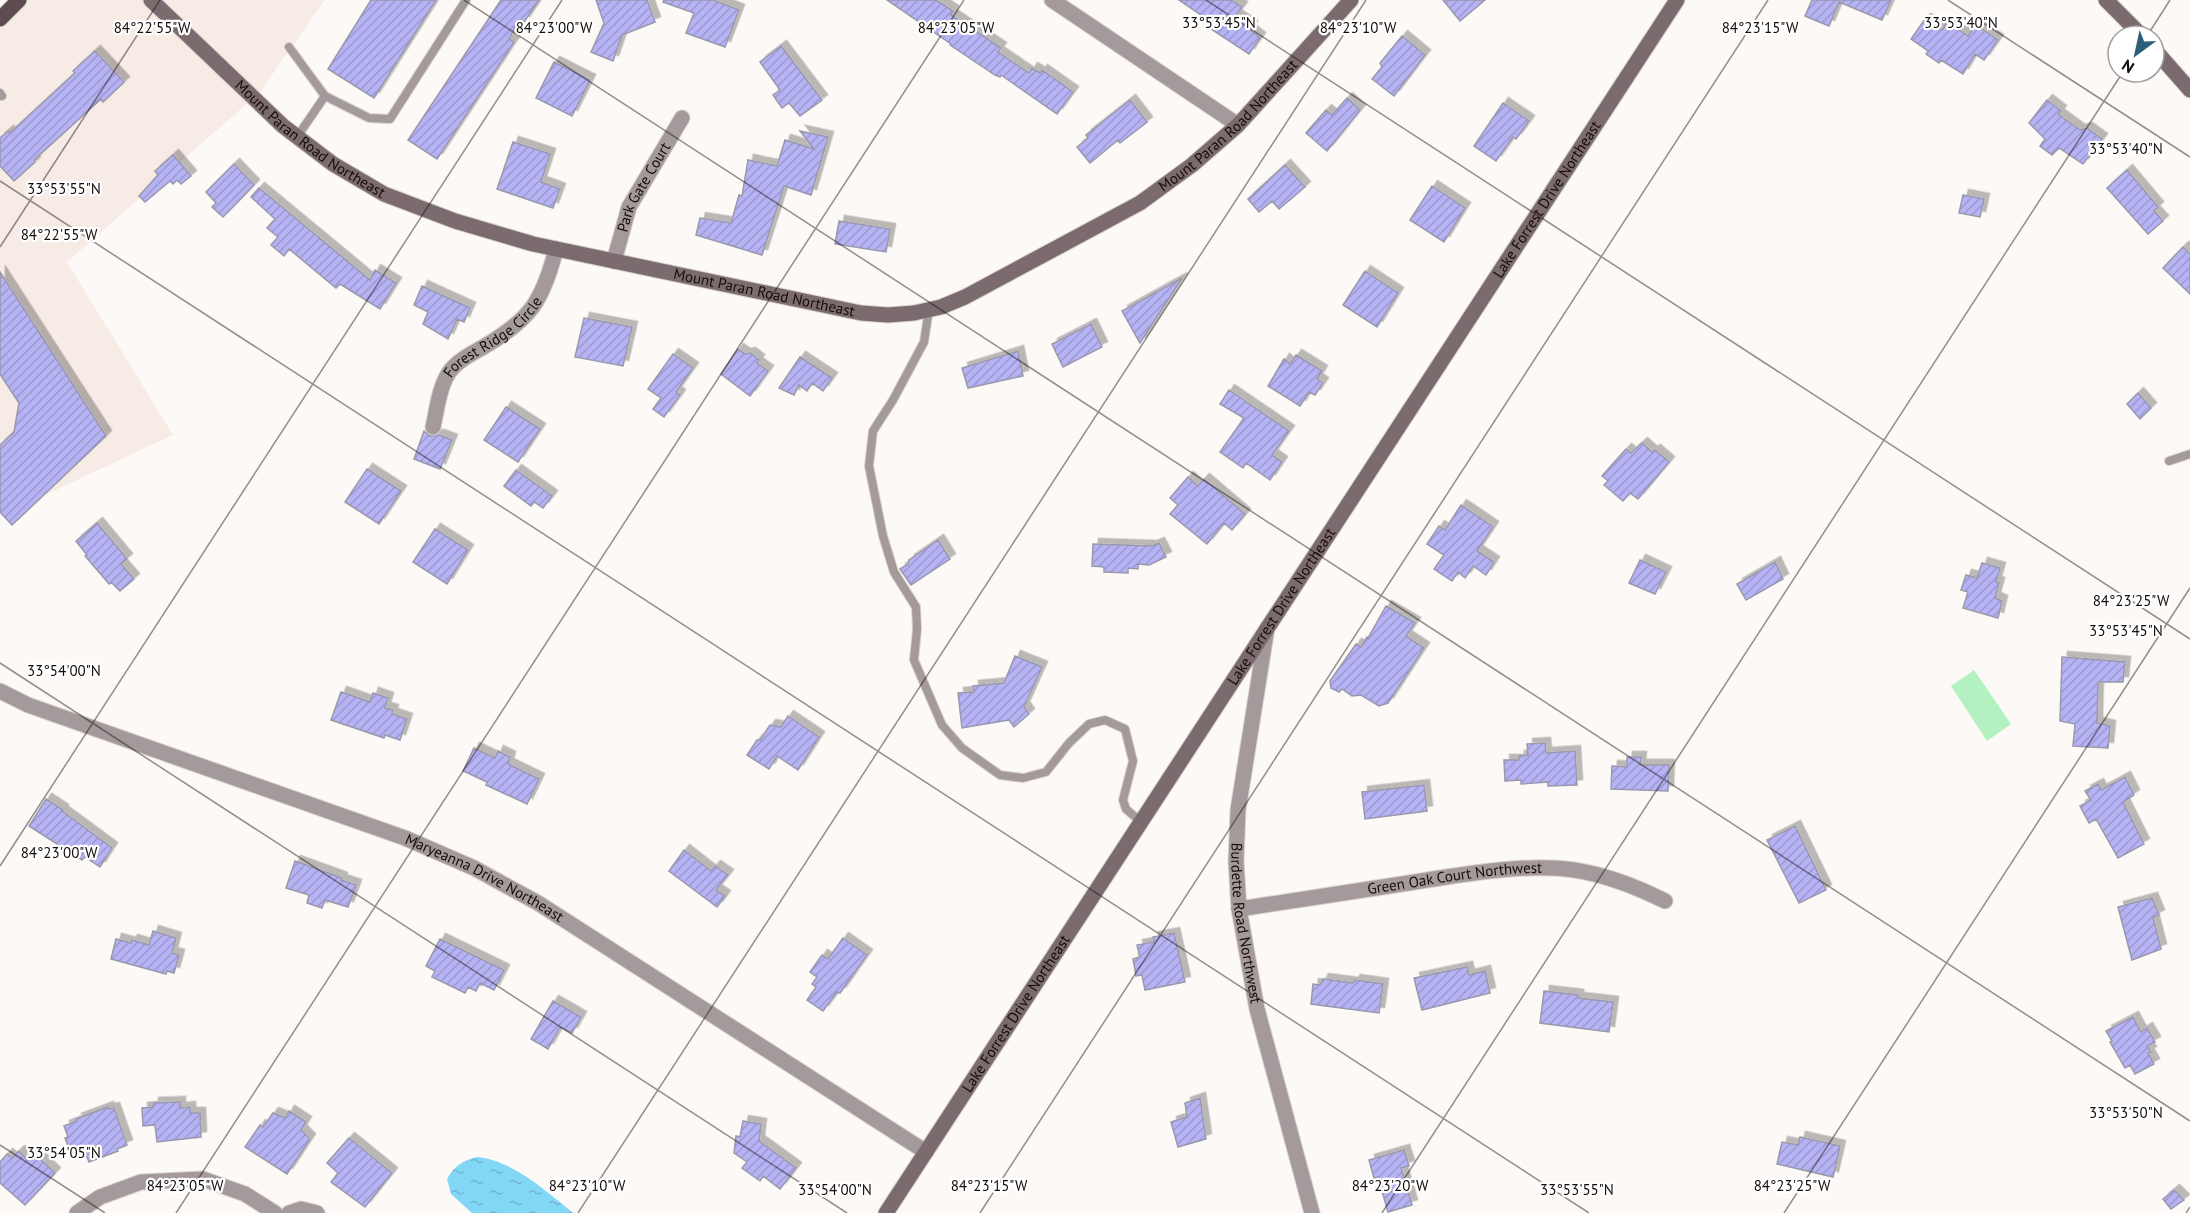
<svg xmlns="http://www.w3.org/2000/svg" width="2190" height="1213" font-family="'PT Sans',sans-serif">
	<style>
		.built { fill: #f7ebe6 }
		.garden { fill: #b3f2c0 }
		.water { fill: url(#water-ripples) }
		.building { fill: url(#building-hatch); stroke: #9998ac; stroke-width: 1.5; filter: url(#shadow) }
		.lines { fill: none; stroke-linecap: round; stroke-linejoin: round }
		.lane-casing { stroke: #d8d3d0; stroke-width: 10 }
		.street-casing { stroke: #d8d3d0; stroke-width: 17 }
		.secondary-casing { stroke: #d8d3d0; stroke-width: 17 }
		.primary-casing { stroke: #d8d3d0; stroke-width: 17 }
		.lane { stroke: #a4999b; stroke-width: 8 }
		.street { stroke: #a4999b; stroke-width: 15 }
		.secondary { stroke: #7b6b6f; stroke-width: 15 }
		.primary { stroke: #5d4b4f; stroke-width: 15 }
		.ticks { fill: none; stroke: #130c09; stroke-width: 1.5; stroke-opacity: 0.45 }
		.labels { text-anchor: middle; stroke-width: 4.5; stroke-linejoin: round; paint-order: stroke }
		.street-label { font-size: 15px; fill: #130c09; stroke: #fff }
		.ticks-label { font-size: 15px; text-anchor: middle; fill: #130c09; stroke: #fff; stroke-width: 4.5; stroke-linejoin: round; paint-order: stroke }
	</style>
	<defs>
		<pattern id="water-ripples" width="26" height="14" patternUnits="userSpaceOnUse" patternTransform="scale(1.5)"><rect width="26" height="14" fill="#82d6f6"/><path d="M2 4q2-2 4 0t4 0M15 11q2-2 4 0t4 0" fill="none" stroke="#6fb6d2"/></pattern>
		<pattern id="building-hatch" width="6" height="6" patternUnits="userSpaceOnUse" patternTransform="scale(1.5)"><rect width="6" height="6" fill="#b6b3f4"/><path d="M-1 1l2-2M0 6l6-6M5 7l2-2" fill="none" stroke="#9c99d0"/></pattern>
		<filter id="shadow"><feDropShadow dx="5.5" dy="-5.5" stdDeviation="0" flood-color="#0004"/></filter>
	</defs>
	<rect width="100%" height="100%" fill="#fdf9f6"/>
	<path class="built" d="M26,0H325L259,93L67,262L173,435L0,516V29Z"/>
	<path class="garden" d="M1974,670L2011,724L1987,741L1951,686Z"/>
	<path class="water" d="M477,1157C512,1160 546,1191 573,1213H472L451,1194L447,1179C454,1166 462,1161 477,1157Z"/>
	<path class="building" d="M371,0H436L374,98L328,69Z
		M501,0H539L524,22L519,20L509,39L514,42L437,159L408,140Z
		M596,0H647L655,22L622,35L613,61L591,52L604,23Z
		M664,0H713L739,10L725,47L686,33L694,13L663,2Z
		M887,0H936L953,11L951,15L1001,48L998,52L1017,65L1029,73L1032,68L1040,73L1042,70L1073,92L1057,114L1001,75L1000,77L995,75L950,45L951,44Z
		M1179,0H1231L1242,7L1236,15L1252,26L1250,30L1260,38L1249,54L1208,27L1211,22Z
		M1443,0H1485L1460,21Z
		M1812,0H1891L1882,20L1839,2L1829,26L1805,16Z
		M1925,19L1942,30L1947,22L1968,36L1976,25L1998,40L1984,60L1975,54L1963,74L1941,60L1939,63L1926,54L1928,51L1911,39Z
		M1402,36L1425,55L1394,96L1372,79L1382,67L1380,63Z
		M781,46L822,100L800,116L789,103L782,108L773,95L780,90L760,62Z
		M95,51L124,82L103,102L101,99L34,160L35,162L14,181L0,166V138L8,131L10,133L75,73L73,71Z
		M554,62L590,80L572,116L536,98Z
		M1347,98L1360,110L1327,151L1306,133L1326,110L1332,115Z
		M1130,100L1147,122L1120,143L1118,140L1090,163L1077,147L1088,138L1086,135Z
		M2047,100L2061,111L2058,114L2080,130L2087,128L2102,139L2083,164L2059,148L2052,155L2040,146L2045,139L2029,123Z
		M1503,103L1529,121L1516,139L1513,137L1496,161L1474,146Z
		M800,131L828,137L811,195L784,186L762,255L696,235L700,218L731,223L739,195L742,196L748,160L777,166L785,140L814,149Z
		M513,142L550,154L541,182L560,189L553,208L497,189Z
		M173,155L191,176L181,184L177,180L173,184L170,181L145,202L139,196L158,175L155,171Z
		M234,164L254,185L223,217L212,207L216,203L206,192Z
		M1285,165L1305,187L1279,209L1272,201L1259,212L1248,199Z
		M2127,170L2158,207L2154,211L2163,221L2148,234L2107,188Z
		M1432,186L1465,208L1444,242L1410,220Z
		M259,188L370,280L375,270L396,283L380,309L340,284L336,288L289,249L284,256L271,245L278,237L267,228L275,219L251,197Z
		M1963,195L1984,199L1980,217L1959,213Z
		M839,221L890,229L886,252L835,244Z
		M2183,247L2190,254V294L2163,268Z
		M1365,271L1398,293L1377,327L1343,305Z
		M0,272L106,436L12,525L0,512V445L14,432L19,403L0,374Z
		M1182,278L1140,343L1122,311Z
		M422,286L470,308L464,322L457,319L448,339L423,324L428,312L414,305Z
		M584,318L632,327L623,366L575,357Z
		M1091,324L1102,347L1063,367L1052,344Z
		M738,349L745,354L750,353L759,360L757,363L768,371L750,396L721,374Z
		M1018,351L1023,376L968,388L962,368Z
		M673,354L693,368L676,392L680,395L664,417L653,409L661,398L648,389Z
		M1296,355L1322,371L1317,379L1323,383L1315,395L1309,392L1300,406L1268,386L1284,359L1290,364Z
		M800,357L832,378L823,391L812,383L807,391L799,385L794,395L779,388Z
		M1229,390L1289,431L1272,455L1282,462L1270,480L1246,463L1243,468L1220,452L1244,418L1220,404Z
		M2138,393L2151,408L2140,419L2127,404Z
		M506,407L540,429L518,462L484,440Z
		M424,431L430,436L439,435L452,440L440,469L414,459Z
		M1642,443L1652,452L1655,450L1669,462L1638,499L1630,493L1623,501L1604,485L1608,481L1602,476L1626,449L1631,453Z
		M367,469L401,491L379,524L345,502Z
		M516,470L552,496L543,508L534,502L531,506L504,486Z
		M1188,477L1198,486L1204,479L1245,514L1232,530L1224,523L1207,544L1170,514L1178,505L1170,498Z
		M1461,505L1493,527L1477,551L1494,562L1486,575L1473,566L1465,578L1458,572L1452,581L1434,569L1444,555L1427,544L1439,526L1445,530Z
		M97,523L127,559L121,564L134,579L120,591L112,583L109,584L85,556L87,555L76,541Z
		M435,529L468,550L447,584L413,562Z
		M938,540L950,559L911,585L900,569L908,564L909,560Z
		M1159,543L1166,557L1149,565L1138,564V569L1128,568V573L1104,572V567L1092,566L1093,544L1152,546Z
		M1640,560L1666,572L1655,594L1629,583Z
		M1775,562L1783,579L1746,600L1737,584Z
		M1982,563L2000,568L1996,582L1999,583L1995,598L2002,601L1998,618L1963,608L1968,592L1961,590L1966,575L1977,578Z
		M1386,606L1415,623L1406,636L1424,648L1388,703L1379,706L1361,695L1352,696L1342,689L1339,692L1331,688L1330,681L1356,644L1361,647L1367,637L1368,638Z
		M1015,656L1042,667L1024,707L1029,714L1014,727L1009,720L962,728L958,693L974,692L973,686L1004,683Z
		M2062,657L2125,662L2123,682H2098L2097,723L2110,726L2108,748L2073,746L2075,724L2060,721Z
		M341,692L370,702L373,693L388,698L385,708L393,710L392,714L407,719L400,740L385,735L384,738L331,720Z
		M788,716L819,737L798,770L777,756L769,769L747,755L757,740H760L770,725L781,727Z
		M1545,743L1546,753L1575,751L1577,785L1548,786V782L1521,784V780L1505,781L1504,760H1519V756L1528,755L1527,744Z
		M474,748L495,758L498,751L510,757L508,764L539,779L527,804L486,785L487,782L463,771Z
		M1627,757H1641L1640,765H1669L1668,791L1611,789L1612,766L1627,767Z
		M2125,777L2134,795L2123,802L2144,844L2118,858L2096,819L2089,823L2080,806L2091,800L2085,791L2098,784L2101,790Z
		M1424,785L1427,811L1365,819L1362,792Z
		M46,799L63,810L62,811L112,848L100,867L85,857L82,860L29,826Z
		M1795,826L1826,890L1799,903L1767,840Z
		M684,850L711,871L715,866L728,875L716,890L725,896L717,907L669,871Z
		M295,861L342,878L341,880L356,885L348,907L325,900L322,908L307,903L309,895L286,888Z
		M2152,898L2159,915L2153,918L2161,949L2132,960L2118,907Z
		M153,931L176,938L172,953L179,955L174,973L167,971L166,974L111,959L116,939L131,943L132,940L149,945Z
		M1174,933L1185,982L1145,990L1142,975L1136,976L1133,959L1140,957L1137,945L1154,942L1153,937Z
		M843,938L867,955L840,993L837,992L823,1011L807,1000L816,987L812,984L817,977L810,972L822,955L828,959Z
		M440,939L504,970L494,990L480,983L476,991L468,987L465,993L432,977L435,971L426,966Z
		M1467,967L1469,975L1485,971L1490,993L1422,1010L1414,978Z
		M1323,979L1353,983L1355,980L1383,984L1379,1013L1311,1004L1313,984L1320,985Z
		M1544,991L1578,995V998L1613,1002L1609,1032L1540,1023Z
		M553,1001L581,1017L572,1033L560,1027L548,1049L531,1039Z
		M2133,1017L2141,1032L2147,1028L2155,1042L2147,1046L2151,1052L2148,1053L2154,1064L2135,1074L2130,1065L2125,1068L2110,1042L2112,1041L2106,1031Z
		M1200,1098L1206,1139L1178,1147L1171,1122L1187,1117L1185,1103Z
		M180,1102V1108L190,1107V1113H200L201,1137L157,1142L155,1125L143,1126L142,1108L153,1107V1103Z
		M108,1107L109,1109L114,1108L127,1145L117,1149L118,1151L89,1162L85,1152L72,1157L65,1138L68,1137L64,1126L77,1121L76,1119Z
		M289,1111L306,1122L301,1130L310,1139L287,1174L245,1147L260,1125L263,1127L273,1113L285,1118Z
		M743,1121L761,1124L759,1141L796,1168L780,1189L763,1176L760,1181L742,1168L747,1162L734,1153L736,1136L740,1137Z
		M1800,1137L1840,1146L1833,1177L1777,1164L1782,1142L1798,1145Z
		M349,1138L392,1173L365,1207L331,1182L338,1173L327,1163Z
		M1404,1150L1409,1166L1401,1168L1412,1205L1388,1212L1378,1177L1374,1178L1369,1160Z
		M19,1151L28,1160L34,1153L55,1173L25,1205L0,1183V1162L7,1154L12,1158Z
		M2174,1190L2184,1200L2171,1209L2163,1199Z"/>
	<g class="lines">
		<g class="lane-casing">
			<path id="lane" d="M289,47L325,96L297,137
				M0,93L2,96
				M325,96L369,118L390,119L466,0
				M929,309L924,342L893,400L873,431L869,466L883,536L894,572L916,607L917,629L914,660L942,725L962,748L1000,775L1023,778L1046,772L1069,743L1089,724L1105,720L1125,729L1133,761L1123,800L1126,809L1141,822
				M2169,461L2190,454"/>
		</g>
		<g class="street-casing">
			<g id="street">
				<path d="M1052,0L1238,125"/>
				<path id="s1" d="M614,261L629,207L682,118"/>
				<path id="s2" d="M433,427C437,409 439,389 448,374C456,361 473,353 485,346C531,319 543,300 556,249"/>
				<path id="s3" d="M1267,628L1238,810L1236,861L1239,909L1257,1009L1312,1213"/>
				<path id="s4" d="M0,691L28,705L405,838L474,868L538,903L926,1152"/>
				<path id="s5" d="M1239,909C1298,900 1356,891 1415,882C1464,874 1526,863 1574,870C1607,875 1635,886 1665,901"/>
				<path d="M77,1213L100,1197L141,1182L203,1179L245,1194L275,1213"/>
				<path d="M289,1213L301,1209L317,1213"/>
			</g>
		</g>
		<g class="secondary-casing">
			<g id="secondary">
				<path id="s6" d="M151,0L283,126L333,164L384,194L455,221L533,244L861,313L888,315L914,313L941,307L965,297L1140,203L1192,165L1238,125L1351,0"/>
				<path d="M2106,0L2142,36"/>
				<path d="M2154,49L2190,90"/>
				<path id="s7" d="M886,1213L1677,0"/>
			</g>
		</g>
		<g class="primary-casing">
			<path id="primary" d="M0,19L19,0"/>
		</g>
		<use href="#lane" class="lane"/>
		<use href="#street" class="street"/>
		<use href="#secondary" class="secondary"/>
		<use href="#primary" class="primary"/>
	</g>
	<path class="ticks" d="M464,0L2190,1121M1206,0L2190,639M1948,0L2190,157M2147,36L2170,0M0,181L1589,1213M0,247L160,0M0,663L847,1213M0,866L562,0M0,1145L105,1213M176,1213L964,0M578,1213L1366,0M980,1213L1768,0M1382,1213L2123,72M1784,1213L2190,588M2186,1213L2190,1207"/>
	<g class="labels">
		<g class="street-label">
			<text dy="5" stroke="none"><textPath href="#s6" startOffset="1220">Mount Paran Road Northeast</textPath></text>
			<text dy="5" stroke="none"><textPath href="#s6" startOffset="212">Mount Paran Road Northeast</textPath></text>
			<text dy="5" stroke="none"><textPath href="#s1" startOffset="80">Park Gate Court</textPath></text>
			<text dy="5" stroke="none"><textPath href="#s7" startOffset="1210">Lake Forrest Drive Northeast</textPath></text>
			<text dy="5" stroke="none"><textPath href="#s6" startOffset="698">Mount Paran Road Northeast</textPath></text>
			<text dy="5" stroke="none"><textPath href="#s2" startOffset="114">Forest Ridge Circle</textPath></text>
			<text dy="5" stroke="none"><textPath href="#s7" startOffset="724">Lake Forrest Drive Northeast</textPath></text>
			<text dy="5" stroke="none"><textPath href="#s4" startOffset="520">Maryeanna Drive Northeast</textPath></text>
			<text dy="5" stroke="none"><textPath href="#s5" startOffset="218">Green Oak Court Northwest</textPath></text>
			<text dy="5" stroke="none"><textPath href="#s3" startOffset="298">Burdette Road Northwest</textPath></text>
			<text dy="5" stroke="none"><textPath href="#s7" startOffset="238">Lake Forrest Drive Northeast</textPath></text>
		</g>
	</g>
	<g class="ticks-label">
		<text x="1219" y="28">33°53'45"N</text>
		<text x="1961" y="28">33°53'40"N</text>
		<text x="1358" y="33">84°23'10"W</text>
		<text x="152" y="33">84°22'55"W</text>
		<text x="554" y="33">84°23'00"W</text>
		<text x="956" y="33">84°23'05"W</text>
		<text x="1760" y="33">84°23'15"W</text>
		<text x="2126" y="154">33°53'40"N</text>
		<text x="64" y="194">33°53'55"N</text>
		<text x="59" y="240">84°22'55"W</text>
		<text x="2131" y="606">84°23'25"W</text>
		<text x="2126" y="636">33°53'45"N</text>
		<text x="64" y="676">33°54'00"N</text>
		<text x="59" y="858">84°23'00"W</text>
		<text x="2126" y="1118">33°53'50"N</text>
		<text x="64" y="1158">33°54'05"N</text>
		<text x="185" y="1191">84°23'05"W</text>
		<text x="587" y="1191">84°23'10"W</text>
		<text x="989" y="1191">84°23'15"W</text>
		<text x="1390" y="1191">84°23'20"W</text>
		<text x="1792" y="1191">84°23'25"W</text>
		<text x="835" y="1195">33°54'00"N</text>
		<text x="1577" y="1195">33°53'55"N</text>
	</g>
	<g transform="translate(2136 54) rotate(213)"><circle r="28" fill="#ffffff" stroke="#a19e9d" stroke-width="1.5"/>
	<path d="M0-4.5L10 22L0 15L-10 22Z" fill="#2c5f7c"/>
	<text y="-9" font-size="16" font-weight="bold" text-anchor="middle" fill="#130c09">N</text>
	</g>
</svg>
